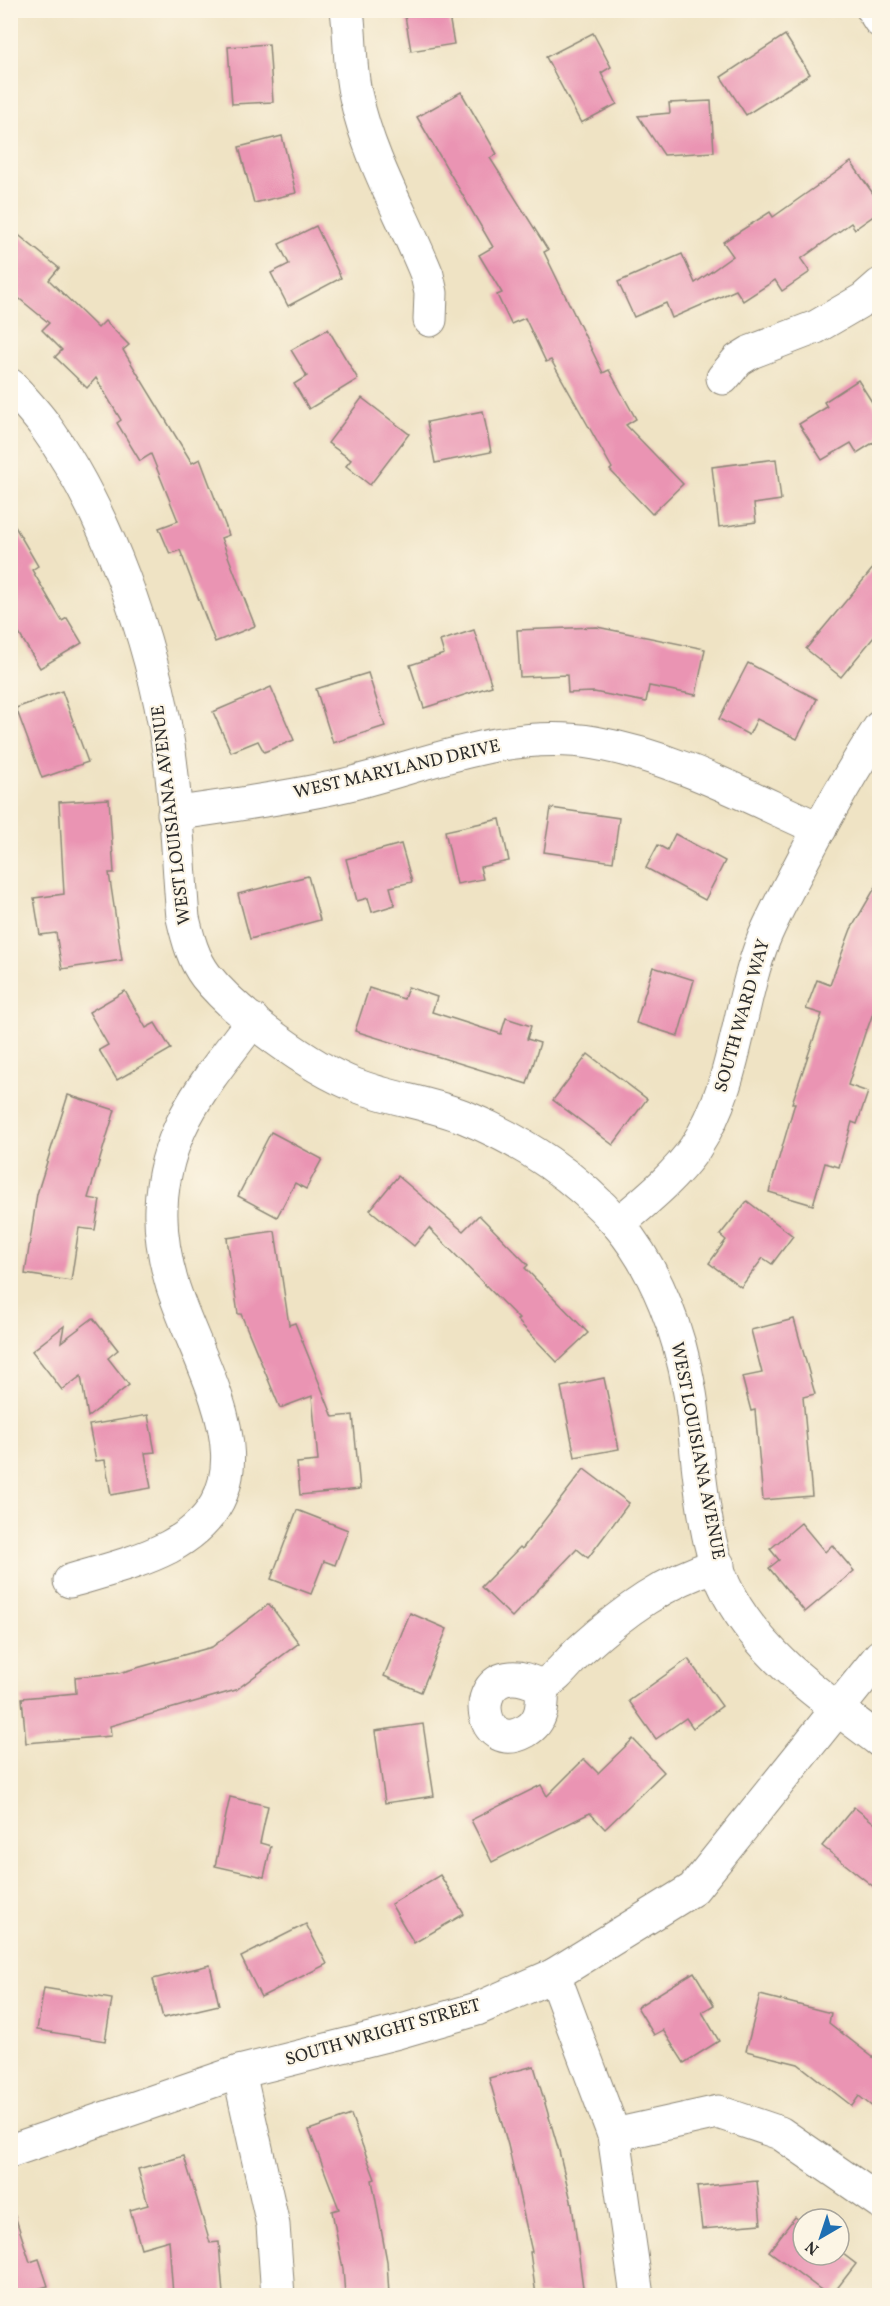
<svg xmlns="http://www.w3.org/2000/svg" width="890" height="2306" font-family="Vollkorn,serif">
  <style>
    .building { fill: #ea94b3 }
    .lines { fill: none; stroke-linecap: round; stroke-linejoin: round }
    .minor-casing { stroke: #8d8778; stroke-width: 35 }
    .minor { stroke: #fff; stroke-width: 33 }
    .labels { text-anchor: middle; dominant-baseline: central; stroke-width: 4.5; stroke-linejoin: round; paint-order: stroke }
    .street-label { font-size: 18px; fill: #2b2b2b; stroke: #fcf5e5 }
  </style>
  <rect width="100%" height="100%" fill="#fcf5e5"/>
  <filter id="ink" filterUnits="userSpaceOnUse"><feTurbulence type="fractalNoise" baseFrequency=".0167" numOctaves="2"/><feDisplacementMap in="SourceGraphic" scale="12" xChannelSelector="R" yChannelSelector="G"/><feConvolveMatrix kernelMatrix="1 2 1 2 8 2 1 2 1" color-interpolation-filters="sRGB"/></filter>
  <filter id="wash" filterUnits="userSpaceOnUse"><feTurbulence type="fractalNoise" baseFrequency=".008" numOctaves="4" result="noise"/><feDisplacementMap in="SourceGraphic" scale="24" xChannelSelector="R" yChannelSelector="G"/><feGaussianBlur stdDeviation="1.35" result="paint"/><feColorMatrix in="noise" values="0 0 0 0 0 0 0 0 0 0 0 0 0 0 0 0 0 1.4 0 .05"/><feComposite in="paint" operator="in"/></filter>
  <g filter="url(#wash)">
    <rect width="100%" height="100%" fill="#efe3c4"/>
    <g id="blocks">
      <g class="building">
        <polygon points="404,10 448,10 454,44 411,51"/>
        <polygon points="593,33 611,67 601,73 617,104 581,123 546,57"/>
        <polygon points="785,35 810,74 746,115 721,77"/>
        <polygon points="269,44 273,102 232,104 228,47"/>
        <polygon points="461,92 497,154 490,158 548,250 544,252 603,373 609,370 636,419 626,425 683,484 652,514 610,470 612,468 551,360 546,362 525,318 511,324 497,295 502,293 479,255 493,247 417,117"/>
        <polygon points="711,101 714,152 664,155 638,116 670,113 669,103"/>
        <polygon points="282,136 296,193 254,203 239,147"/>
        <polygon points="851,162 879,202 879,212 855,229 851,223 801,259 810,272 782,291 775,280 743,301 736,290 672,318 666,303 634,317 618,282 682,254 695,283 733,256 723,242 770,212 773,217"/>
        <polygon points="316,226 341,278 288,306 271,273 289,264 279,244"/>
        <polygon points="10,228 59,268 49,280 98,328 105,321 129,345 123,350 192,463 200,459 229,535 221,538 255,626 215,642 180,550 170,554 159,528 178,521 151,454 140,461 117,423 121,420 96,378 87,388 55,357 62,350 42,330 49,323 10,291"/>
        <polygon points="328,329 358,379 309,409 294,384 307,376 291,350"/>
        <polygon points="858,380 879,413 879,439 857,453 851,443 822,460 799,424 827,407 824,402"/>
        <polygon points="362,398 409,434 370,485 346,466 351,460 328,443"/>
        <polygon points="483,411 491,452 435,463 427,422"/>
        <polygon points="776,459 781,500 754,504 756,522 719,527 712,467"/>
        <polygon points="10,518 38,566 32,570 62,621 67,618 82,643 40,668 10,619"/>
        <polygon points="879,561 879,631 841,677 806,649"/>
        <polygon points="597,627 705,649 696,695 649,686 646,702 594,692 568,693 567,675 520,677 517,630"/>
        <polygon points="474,630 492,686 424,708 410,665 444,654 440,641"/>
        <polygon points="748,663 817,699 797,739 757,719 749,735 719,719"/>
        <polygon points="368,673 385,726 333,743 316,689"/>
        <polygon points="271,687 294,740 264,752 258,741 231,752 213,712"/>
        <polygon points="62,691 88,762 42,778 16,708"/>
        <polygon points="109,799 114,873 109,873 122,960 62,969 56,933 40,935 34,898 64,894 59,802"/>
        <polygon points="551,808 619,818 613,862 544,852"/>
        <polygon points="500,819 509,861 480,867 483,879 457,884 445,831"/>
        <polygon points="675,834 725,861 705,900 646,868 658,845 667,850"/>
        <polygon points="401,844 412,882 390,887 395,905 372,912 368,898 357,901 346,859"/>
        <polygon points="308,876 320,920 250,939 238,894"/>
        <polygon points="879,881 879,996 867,1030 866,1030 848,1085 868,1092 857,1124 852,1122 839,1167 825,1163 813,1205 769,1192 795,1103 792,1103 822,1014 806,1009 817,980 830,985 851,929"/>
        <polygon points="653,967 694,980 678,1036 636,1023"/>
        <polygon points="408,987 437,997 432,1012 501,1034 506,1018 531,1026 527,1039 540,1043 527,1084 355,1031 369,988 404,999"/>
        <polygon points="125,991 146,1028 155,1023 171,1049 117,1080 99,1050 108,1045 89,1012"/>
        <polygon points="588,1054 647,1099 613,1145 553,1100"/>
        <polygon points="68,1095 115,1110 88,1198 100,1200 95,1230 79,1228 71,1281 25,1274 37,1194"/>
        <polygon points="271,1132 322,1159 306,1189 295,1183 277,1217 238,1196"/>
        <polygon points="398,1176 463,1231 479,1215 528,1265 525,1268 588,1333 557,1362 517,1320 519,1319 429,1228 414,1246 370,1210"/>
        <polygon points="747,1201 793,1236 772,1264 763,1258 741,1287 709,1263 726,1240 720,1235"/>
        <polygon points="275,1231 289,1325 295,1323 333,1417 353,1415 360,1489 300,1495 297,1463 318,1461 312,1396 280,1408 241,1314 238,1314 227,1238"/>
        <polygon points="93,1318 118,1350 108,1358 129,1385 88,1417 81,1376 62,1390 32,1351 64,1326 61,1342"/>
        <polygon points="794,1319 815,1394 803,1397 812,1496 763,1500 755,1410 751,1411 742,1377 762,1373 751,1330"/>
        <polygon points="604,1378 619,1449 575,1457 561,1387"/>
        <polygon points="148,1415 155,1452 145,1453 151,1488 111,1495 105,1460 96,1461 89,1425"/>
        <polygon points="584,1469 629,1503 588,1558 577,1549 512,1617 481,1587 520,1547 522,1549"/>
        <polygon points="297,1510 348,1530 335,1565 324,1561 311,1594 271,1579"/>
        <polygon points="801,1523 825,1552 832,1545 854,1571 805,1612 769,1568 779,1560 770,1549"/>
        <polygon points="269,1604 299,1643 236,1690 110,1726 111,1736 26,1743 22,1698 76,1693 75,1677 119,1673 212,1647"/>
        <polygon points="410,1613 447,1629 421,1692 384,1676"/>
        <polygon points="688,1659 722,1706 693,1728 686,1718 656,1739 629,1701"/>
        <polygon points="423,1724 434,1796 385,1803 375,1731"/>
        <polygon points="633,1739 664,1772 605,1829 590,1813 492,1862 471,1820 541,1785 547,1796 584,1759 598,1773"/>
        <polygon points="230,1797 268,1806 260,1843 271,1846 264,1877 215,1866"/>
        <polygon points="854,1807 879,1827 879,1891 822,1846"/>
        <polygon points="440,1875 464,1914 414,1943 391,1904"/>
        <polygon points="306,1924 327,1964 261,1997 241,1957"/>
        <polygon points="210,1965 219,2005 163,2018 153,1979"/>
        <polygon points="694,1972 714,2005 702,2012 719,2041 684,2063 663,2030 654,2035 637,2007"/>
        <polygon points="44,1988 112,1999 105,2041 37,2030"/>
        <polygon points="760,1995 831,2013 829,2023 879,2062 879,2112 859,2096 852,2106 798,2064 746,2051"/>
        <polygon points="534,2066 559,2151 572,2205 584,2295 536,2295 530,2252 532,2252 508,2145 489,2078"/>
        <polygon points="351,2115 375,2179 372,2180 387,2261 389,2295 345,2295 343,2269 332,2211 339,2209 309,2130"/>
        <polygon points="184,2156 210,2243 219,2242 223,2295 173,2295 169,2240 141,2248 130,2210 148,2205 138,2169"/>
        <polygon points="757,2181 761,2224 702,2229 697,2187"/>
        <polygon points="10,2216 15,2216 30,2262 39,2259 48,2286 17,2295 10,2295"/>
        <polygon points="795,2217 803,2223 803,2255 839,2255 839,2251 856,2264 832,2295 828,2295 769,2251"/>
      </g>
    </g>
  </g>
  <g filter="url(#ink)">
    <use href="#blocks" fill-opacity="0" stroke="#8d8778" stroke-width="1.5"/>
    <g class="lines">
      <defs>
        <g id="minor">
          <path d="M347,10C351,39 349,69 356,97C370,161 403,215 427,275L431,293L430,320"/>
          <polyline points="873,10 880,21"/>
          <polyline points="723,378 738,360 751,352 816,327 864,299 880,285"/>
          <path d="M10,385C21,397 33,410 43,423C106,510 152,639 168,745C177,802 178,860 183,918C188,939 193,959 206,976C236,1014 311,1068 355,1085C391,1099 431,1103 467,1118C523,1141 578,1178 618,1224C657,1270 680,1334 690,1393C695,1422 696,1451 700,1480C705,1519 711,1562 730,1597C765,1660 824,1698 880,1741"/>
          <path d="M174,814C231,805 289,798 345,785C427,765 508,728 595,743C675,757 746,796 820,829"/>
          <path d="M618,1224C645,1201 674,1178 695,1148C737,1085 737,1006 764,938C776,910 791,883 805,856C828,812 853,769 880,727"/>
          <path d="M70,1581C103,1571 138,1563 169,1547C284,1485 199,1371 172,1284C165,1260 160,1234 161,1208C164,1128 208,1080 253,1020"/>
          <path d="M542,1686C543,1704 543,1721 526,1731C481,1756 469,1681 511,1678C522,1677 532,1682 542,1686C559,1677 569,1660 583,1648C624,1611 665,1581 718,1565"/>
          <polyline points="554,1975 614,2135 637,2296"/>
          <polyline points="239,2072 273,2225 278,2296"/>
          <polyline points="614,2135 718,2112 780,2133 880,2202"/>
          <polyline points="10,2151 239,2072 398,2032 477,2009 554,1975 693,1889 880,1656"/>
        </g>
      </defs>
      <use href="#minor" class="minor-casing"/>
      <use href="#minor" class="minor"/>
    </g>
  </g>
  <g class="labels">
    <g class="street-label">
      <text transform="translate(397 770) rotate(-13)">WEST MARYLAND DRIVE</text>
      <text transform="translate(172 815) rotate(-97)">WEST LOUISIANA AVENUE</text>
      <text transform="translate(743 1016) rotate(-74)">SOUTH WARD WAY</text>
      <text transform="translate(697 1451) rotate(79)">WEST LOUISIANA AVENUE</text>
      <text transform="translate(383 2033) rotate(-16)">SOUTH WRIGHT STREET</text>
    </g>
  </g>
  <rect width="890" height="2306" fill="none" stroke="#fcf5e5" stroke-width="36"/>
  <g transform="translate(821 2237) rotate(219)"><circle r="28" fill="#fcf5e5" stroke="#a8a49b" stroke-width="1.5"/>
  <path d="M0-4.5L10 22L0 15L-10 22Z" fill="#1f6fb2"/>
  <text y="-9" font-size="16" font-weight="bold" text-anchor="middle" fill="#2b2b2b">N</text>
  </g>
</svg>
